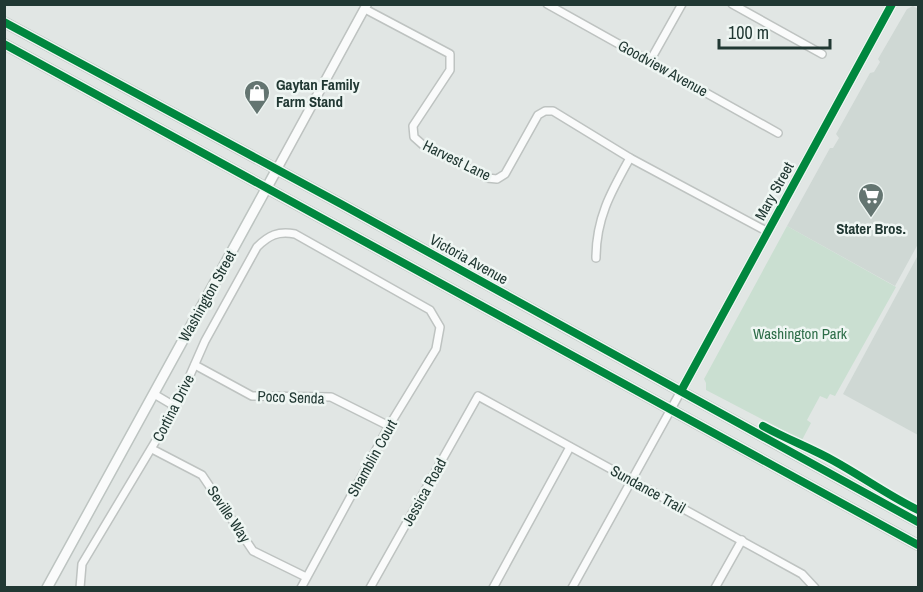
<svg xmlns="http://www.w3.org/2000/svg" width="923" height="592" font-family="'Archivo Narrow',sans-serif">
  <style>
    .built { fill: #cfd8d4 }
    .green { fill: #cadfd1 }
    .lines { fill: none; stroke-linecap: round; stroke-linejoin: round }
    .minor-casing { stroke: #bec3c1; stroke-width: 10 }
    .tertiary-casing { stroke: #bec3c1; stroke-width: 11 }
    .secondary-casing { stroke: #bdc4c1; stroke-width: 12 }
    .minor { stroke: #fafbfb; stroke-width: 7 }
    .tertiary { stroke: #fafbfb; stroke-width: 8 }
    .secondary { stroke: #fafbfb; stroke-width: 9 }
    .cycleway-casing { stroke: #eff6f3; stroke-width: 11 }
    .cycleway { stroke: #00873e; stroke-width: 8 }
    .labels { text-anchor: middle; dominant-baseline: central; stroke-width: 5; stroke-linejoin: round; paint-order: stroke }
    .street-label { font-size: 15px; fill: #213833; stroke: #eff6f3 }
    .poi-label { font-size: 15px; font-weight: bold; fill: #213833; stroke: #eff6f3; text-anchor: start }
    .park-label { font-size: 15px; fill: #2d6d48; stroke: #eff6f3 }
  </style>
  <rect width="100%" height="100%" fill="#e1e6e4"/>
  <g class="built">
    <polygon points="913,6 918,9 918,244 895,286 787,226 830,148 833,148 839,138 836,134 870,73 874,72 880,62 878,59 907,9"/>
    <polygon points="917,257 918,258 918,435 843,394"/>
  </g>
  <polygon class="green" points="787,226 896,287 835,396 830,394 827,399 820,396 807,420 811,423 802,440 706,390 706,383 704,379"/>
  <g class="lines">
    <defs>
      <g id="minor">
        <polyline points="547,4 778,133"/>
        <polyline points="732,4 822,54"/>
        <polyline points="365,9 450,54 450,70 413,126 414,137 423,145 487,178 497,179 505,174 538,115 545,111 553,111 630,158 768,232"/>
        <polyline points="650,61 682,4"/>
        <path d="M596,258C596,218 611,192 630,158"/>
        <polyline points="195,365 252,396 331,397 389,426"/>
        <polyline points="154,394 176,407"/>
        <polyline points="152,449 202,475 253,551 306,577"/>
        <path d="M80,588L82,564L176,407L205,341L257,247C269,235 278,231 295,234L430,310L440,327L436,349L389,426L301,588"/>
        <polyline points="370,588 478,396 802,574 815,588"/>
        <polyline points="493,588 570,447"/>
        <polyline points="572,588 681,391"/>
        <polyline points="715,588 742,540"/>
      </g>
      <g id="tertiary">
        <polyline points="277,169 367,4"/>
        <polyline points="681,391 892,4"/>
      </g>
      <g id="secondary">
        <polyline points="4,22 341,204 918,522"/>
        <polyline points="4,44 918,545"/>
        <polyline points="47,588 277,169"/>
      </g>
    </defs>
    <use href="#minor" class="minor-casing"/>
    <use href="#tertiary" class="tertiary-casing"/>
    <use href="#secondary" class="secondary-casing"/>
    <use href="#minor" class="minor"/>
    <use href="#tertiary" class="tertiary"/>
    <use href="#secondary" class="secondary"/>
    <defs>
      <g id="cycleway">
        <polyline points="4,22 341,204 918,522"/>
        <polyline points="4,44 918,545"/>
        <polyline points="681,391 892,4"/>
        <path d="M763,426C786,439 811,448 834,461C863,477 889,496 918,510"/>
      </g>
    </defs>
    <use href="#cycleway" class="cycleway-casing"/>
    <use href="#cycleway" class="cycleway"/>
  </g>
  <defs>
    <symbol id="shop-pin" viewBox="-11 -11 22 30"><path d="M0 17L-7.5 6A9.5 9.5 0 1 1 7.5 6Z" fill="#647571" stroke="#eff6f3"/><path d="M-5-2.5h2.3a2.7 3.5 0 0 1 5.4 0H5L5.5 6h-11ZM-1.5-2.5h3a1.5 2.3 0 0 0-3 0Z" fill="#fff"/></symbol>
    <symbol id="supermarket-pin" viewBox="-11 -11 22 30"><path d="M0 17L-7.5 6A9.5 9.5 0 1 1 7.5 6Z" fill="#647571" stroke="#eff6f3"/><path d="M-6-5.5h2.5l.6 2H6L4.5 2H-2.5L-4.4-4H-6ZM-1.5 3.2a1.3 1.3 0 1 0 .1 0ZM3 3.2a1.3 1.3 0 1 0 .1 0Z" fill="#fff"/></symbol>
  </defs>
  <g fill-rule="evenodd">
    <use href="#shop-pin" x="242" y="78" width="30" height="40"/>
    <use href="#supermarket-pin" x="856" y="181" width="30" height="40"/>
  </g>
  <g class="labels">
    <g class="street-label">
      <text transform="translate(663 68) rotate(29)">Goodview Avenue</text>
      <text transform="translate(457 160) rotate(26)">Harvest Lane</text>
      <text transform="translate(774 191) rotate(-61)">Mary Street</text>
      <text transform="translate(469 259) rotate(29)">Victoria Avenue</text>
      <text transform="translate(207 296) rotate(-61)">Washington Street</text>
      <text transform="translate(291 397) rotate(2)">Poco Senda</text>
      <text transform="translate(173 408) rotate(-63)">Cortina Drive</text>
      <text transform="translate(372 458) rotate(-61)">Shamblin Court</text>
      <text transform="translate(648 489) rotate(29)">Sundance Trail</text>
      <text transform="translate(424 492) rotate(-61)">Jessica Road</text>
      <text transform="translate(229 514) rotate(56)">Seville Way</text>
    </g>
    <g class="poi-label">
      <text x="276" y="84">Gaytan Family<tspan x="276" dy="17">Farm Stand</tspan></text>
      <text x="871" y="228" text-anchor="middle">Stater Bros.</text>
    </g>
    <g class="park-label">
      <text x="800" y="333">Washington Park</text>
    </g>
  </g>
  <rect width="923" height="592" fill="none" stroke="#213833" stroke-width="12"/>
  <path d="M719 39v9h111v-9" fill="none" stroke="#213833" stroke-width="3"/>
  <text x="728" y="39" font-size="18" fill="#213833" stroke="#eff6f3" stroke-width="4.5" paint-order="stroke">100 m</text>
</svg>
